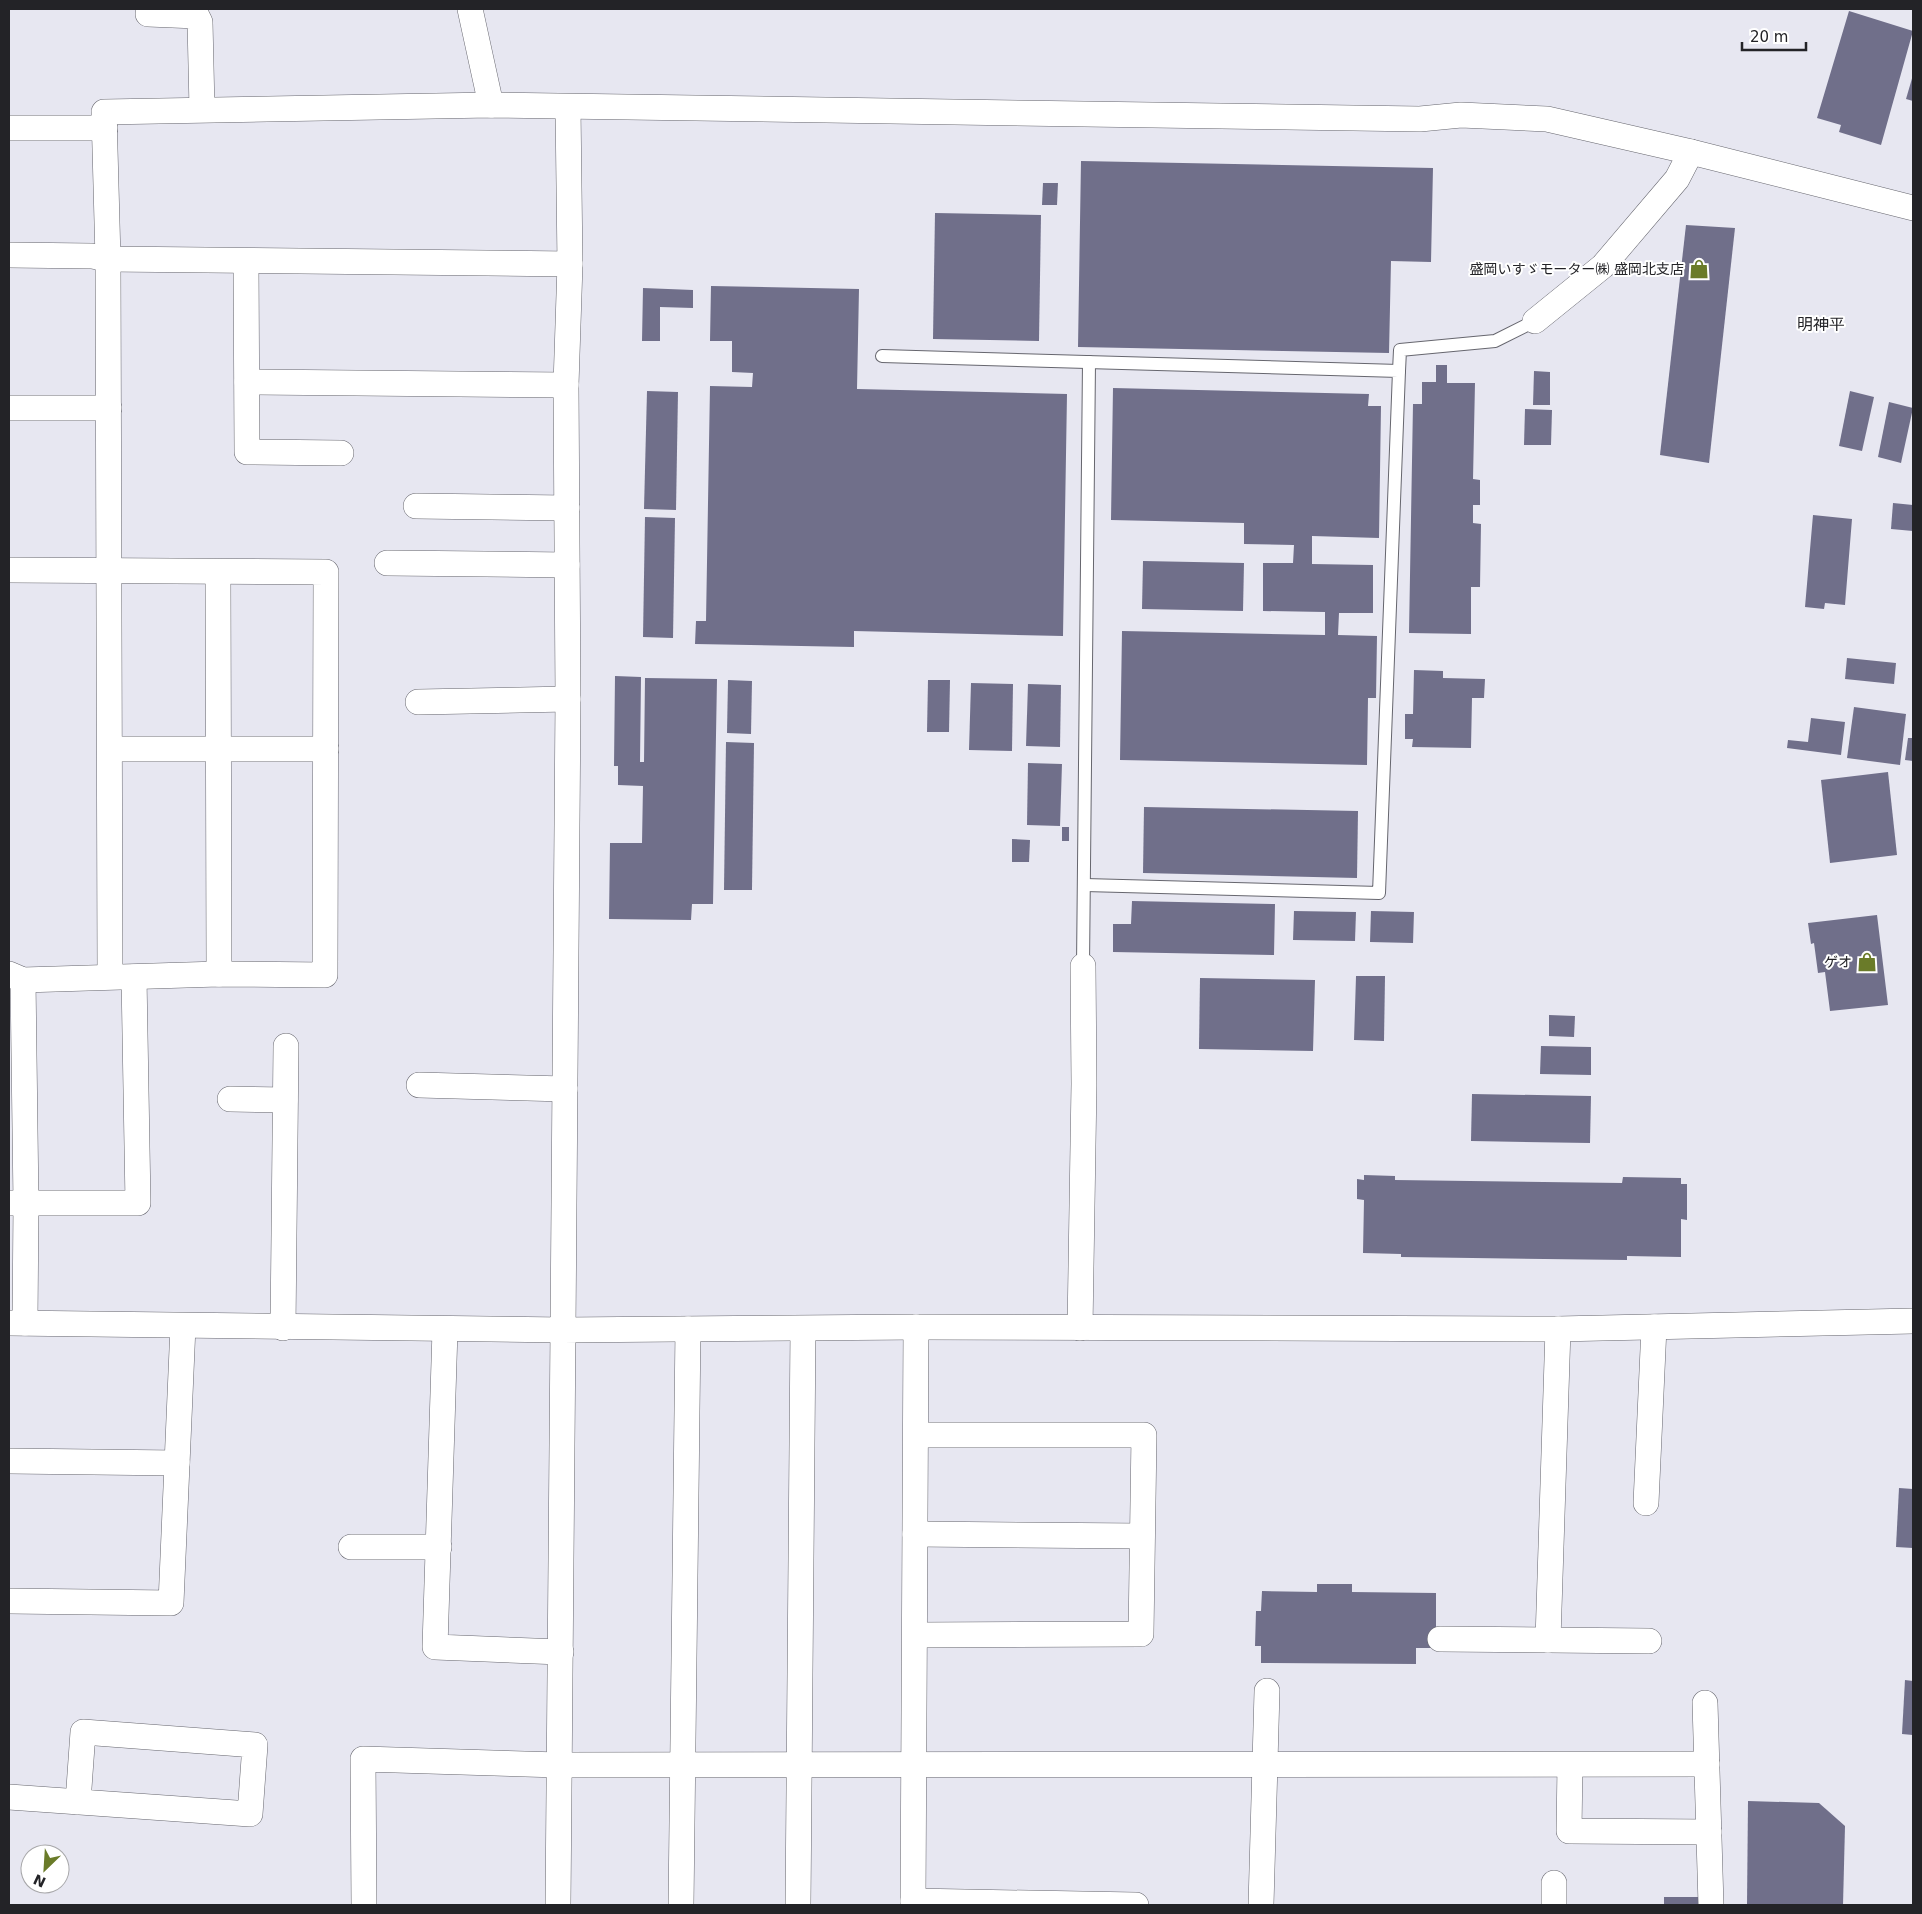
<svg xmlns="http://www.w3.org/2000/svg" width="1922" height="1914" font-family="'DejaVu Sans','Noto Sans JP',sans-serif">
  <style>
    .building { fill: #706f8a }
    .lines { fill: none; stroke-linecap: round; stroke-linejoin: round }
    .service-casing { stroke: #66666e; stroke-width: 14 }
    .minor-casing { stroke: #66666e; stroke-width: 26 }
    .service { stroke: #fff; stroke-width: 12 }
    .minor { stroke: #fff; stroke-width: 25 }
    .labels { text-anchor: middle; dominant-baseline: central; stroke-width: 4; stroke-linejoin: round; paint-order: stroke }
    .poi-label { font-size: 14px; fill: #232327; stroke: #fff; text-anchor: end }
    .quarter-label { font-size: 16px; fill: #232327; stroke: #fff }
  </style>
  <rect width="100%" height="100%" fill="#e7e7f1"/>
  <g class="building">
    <polygon points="1849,11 1913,31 1881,145 1839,132 1841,125 1817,118"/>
    <polygon points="1913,75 1913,101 1906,99"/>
    <polygon points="1081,161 1433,168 1431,262 1391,261 1389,353 1078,347"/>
    <polygon points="1043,183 1058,183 1057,205 1042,205"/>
    <polygon points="935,213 1041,215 1039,341 933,339"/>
    <polygon points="1686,225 1735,228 1709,463 1660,455"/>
    <polygon points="711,286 859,289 857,389 1067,394 1063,636 854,631 854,647 695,644 696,621 706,621 710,386 752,387 753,373 732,372 732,341 710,341"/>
    <polygon points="643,288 693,290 693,308 660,307 660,341 642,341"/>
    <polygon points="1436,365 1447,365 1447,383 1475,383 1473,479 1480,480 1480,505 1473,505 1473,523 1481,524 1480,587 1471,587 1471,634 1409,633 1413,404 1422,404 1422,382 1436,382"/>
    <polygon points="1534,371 1550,372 1550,405 1533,405"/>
    <polygon points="1113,388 1369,394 1368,406 1381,406 1379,538 1312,536 1312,564 1373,565 1373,613 1339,613 1338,635 1377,636 1376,698 1368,698 1367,765 1120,760 1122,631 1325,635 1325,612 1263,611 1263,563 1293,563 1294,545 1244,544 1244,523 1111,520"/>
    <polygon points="647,391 678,392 676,510 644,509"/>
    <polygon points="1850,391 1874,397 1862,451 1839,446"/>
    <polygon points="1889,402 1913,408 1901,463 1878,457"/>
    <polygon points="1525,409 1552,410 1551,445 1524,445"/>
    <polygon points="1893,503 1913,505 1913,531 1891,529"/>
    <polygon points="1813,515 1852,519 1845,605 1825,603 1824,609 1805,607"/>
    <polygon points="645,517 675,518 673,638 643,637"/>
    <polygon points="1143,561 1244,563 1243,611 1142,609"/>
    <polygon points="1847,658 1896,663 1894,684 1845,679"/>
    <polygon points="1414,670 1443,671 1443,678 1485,679 1484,698 1472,698 1471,748 1412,747 1413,739 1405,739 1405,714 1413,714"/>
    <polygon points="615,676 641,677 640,762 644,762 645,678 717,679 713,904 692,904 691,920 609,919 610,843 642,843 643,786 618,785 618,766 614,766"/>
    <polygon points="728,680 752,681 751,734 727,733"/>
    <polygon points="928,680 950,680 949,732 927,732"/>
    <polygon points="971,683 1013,684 1012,751 969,750"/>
    <polygon points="1028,684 1061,685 1060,747 1026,746"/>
    <polygon points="1854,707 1906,714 1900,765 1847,758"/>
    <polygon points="1811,718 1845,722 1841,755 1787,748 1788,740 1808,742"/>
    <polygon points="1908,738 1913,738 1913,761 1905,760"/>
    <polygon points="726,742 754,743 752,890 724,890"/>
    <polygon points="1028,763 1062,764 1060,826 1027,825"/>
    <polygon points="1888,772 1897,855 1830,863 1821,780"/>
    <polygon points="1144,807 1358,811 1357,878 1143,873"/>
    <rect x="1062" y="827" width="7" height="14"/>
    <polygon points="1012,839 1030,840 1029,862 1012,862"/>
    <polygon points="1132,901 1275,904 1274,955 1113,952 1113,924 1131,924"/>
    <polygon points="1294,911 1356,912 1355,941 1293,940"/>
    <polygon points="1371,911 1414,912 1413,943 1370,942"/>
    <polygon points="1877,915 1888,1005 1830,1011 1825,972 1818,973 1814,943 1811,944 1808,923"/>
    <polygon points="1356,976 1385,976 1384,1041 1354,1040"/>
    <polygon points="1200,978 1315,980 1313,1051 1199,1049"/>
    <polygon points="1549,1015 1575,1016 1574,1037 1549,1036"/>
    <polygon points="1541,1046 1591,1047 1591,1075 1540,1074"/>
    <polygon points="1472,1094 1591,1096 1590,1143 1471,1141"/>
    <polygon points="1364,1175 1395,1176 1395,1180 1622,1183 1623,1177 1681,1178 1681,1184 1687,1184 1687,1220 1681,1219 1681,1257 1627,1256 1627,1260 1401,1257 1401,1254 1363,1253 1364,1200 1357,1199 1357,1179 1364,1180"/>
    <polygon points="1899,1488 1913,1489 1913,1548 1896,1547"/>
    <polygon points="1317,1584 1352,1584 1352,1592 1436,1593 1436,1648 1416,1648 1416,1664 1261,1663 1261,1646 1255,1646 1256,1611 1261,1611 1262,1591 1317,1592"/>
    <polygon points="1905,1680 1913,1681 1913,1735 1902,1734"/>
    <polygon points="1748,1801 1819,1803 1845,1826 1843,1905 1747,1905"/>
    <rect x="1664" y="1897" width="35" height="8"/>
  </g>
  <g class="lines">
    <defs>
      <g id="service">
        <polyline points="882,356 1399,371 1379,893 1085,885"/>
        <polyline points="1399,371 1400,350 1495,341 1535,321"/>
        <polyline points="1083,966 1089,362"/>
      </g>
      <g id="minor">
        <polyline points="470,9 491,105"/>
        <polyline points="148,14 197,16 200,22 202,109"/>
        <polyline points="9,128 105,128"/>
        <polyline points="9,255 92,256 108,259 570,264"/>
        <polyline points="246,261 247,452 341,453"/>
        <polyline points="1535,321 1603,266 1677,179 1691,152"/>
        <polyline points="247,382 566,385"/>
        <polyline points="9,408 109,408"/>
        <polyline points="416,506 567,508"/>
        <polyline points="387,563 567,565"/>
        <polyline points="9,570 326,572 325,975 219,974 23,980 9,974"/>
        <polyline points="218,572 219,974"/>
        <polyline points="418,702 568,699"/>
        <polyline points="110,749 326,749"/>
        <polyline points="110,976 108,259 104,112 491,105 1420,119 1461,115 1547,119 1691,152 1913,208"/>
        <polyline points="23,980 26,1203 25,1323"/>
        <polyline points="419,1085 565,1089"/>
        <polyline points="230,1099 285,1100"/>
        <polyline points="9,1203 138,1203 134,977"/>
        <polyline points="9,1323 563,1330 568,699 566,385 570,264 568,108"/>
        <polyline points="283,1328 286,1046"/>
        <polyline points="1080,1328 1084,1084 1083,966"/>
        <polyline points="445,1330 435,1647 561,1652"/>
        <polyline points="9,1461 177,1463"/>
        <polyline points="1646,1503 1654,1327"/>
        <polyline points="915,1534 1142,1536"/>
        <polyline points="351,1547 439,1547"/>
        <polyline points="9,1601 171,1603 183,1326"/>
        <polyline points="915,1635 1141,1634 1144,1435 916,1435"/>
        <polyline points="1440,1639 1649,1641"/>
        <polyline points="1548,1640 1558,1329"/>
        <polyline points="1705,1703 1711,1905"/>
        <polyline points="1570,1765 1569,1831 1709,1832"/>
        <polyline points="9,1797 250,1814 255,1745 83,1732 78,1802"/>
        <polyline points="1554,1883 1554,1905"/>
        <polyline points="913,1901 1136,1905"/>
        <polyline points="364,1905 363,1759 559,1765 1707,1764"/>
        <polyline points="558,1905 563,1330 916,1327 1558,1329 1913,1321"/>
        <polyline points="681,1905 688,1329"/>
        <polyline points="798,1905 803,1329"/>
        <polyline points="913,1905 916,1327"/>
        <polyline points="1261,1905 1267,1691"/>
      </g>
    </defs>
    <use href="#service" class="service-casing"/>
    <use href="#minor" class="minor-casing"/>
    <use href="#service" class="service"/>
    <use href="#minor" class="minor"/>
  </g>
  <defs>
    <symbol id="shop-bare" viewBox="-9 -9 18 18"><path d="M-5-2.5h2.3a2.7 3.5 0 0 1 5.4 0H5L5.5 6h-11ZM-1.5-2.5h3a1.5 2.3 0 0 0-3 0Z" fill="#6a7b29" stroke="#fff" stroke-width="2.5" paint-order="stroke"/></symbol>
  </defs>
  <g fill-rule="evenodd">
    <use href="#shop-bare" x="1685" y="255" width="28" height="28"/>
    <use href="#shop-bare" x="1853" y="948" width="28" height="28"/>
  </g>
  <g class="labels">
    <g class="poi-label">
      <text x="1684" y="269">盛岡いすゞモーター㈱ 盛岡北支店</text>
      <text x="1852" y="962">ゲオ</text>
    </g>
    <g class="quarter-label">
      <text x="1821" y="324">明神平</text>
    </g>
  </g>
  <rect width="1922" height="1914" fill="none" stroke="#232327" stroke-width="20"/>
  <g transform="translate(45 1869) rotate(205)"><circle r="24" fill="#ffffff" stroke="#a7a7a9"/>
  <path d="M0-4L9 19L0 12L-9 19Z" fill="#6a7b29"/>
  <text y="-8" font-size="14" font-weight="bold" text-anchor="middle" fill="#232327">N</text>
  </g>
  <path d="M1742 42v8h64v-8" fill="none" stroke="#232327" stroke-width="2.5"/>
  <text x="1750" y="42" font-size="15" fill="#232327" stroke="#ffffff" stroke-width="4" paint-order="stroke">20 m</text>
</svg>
